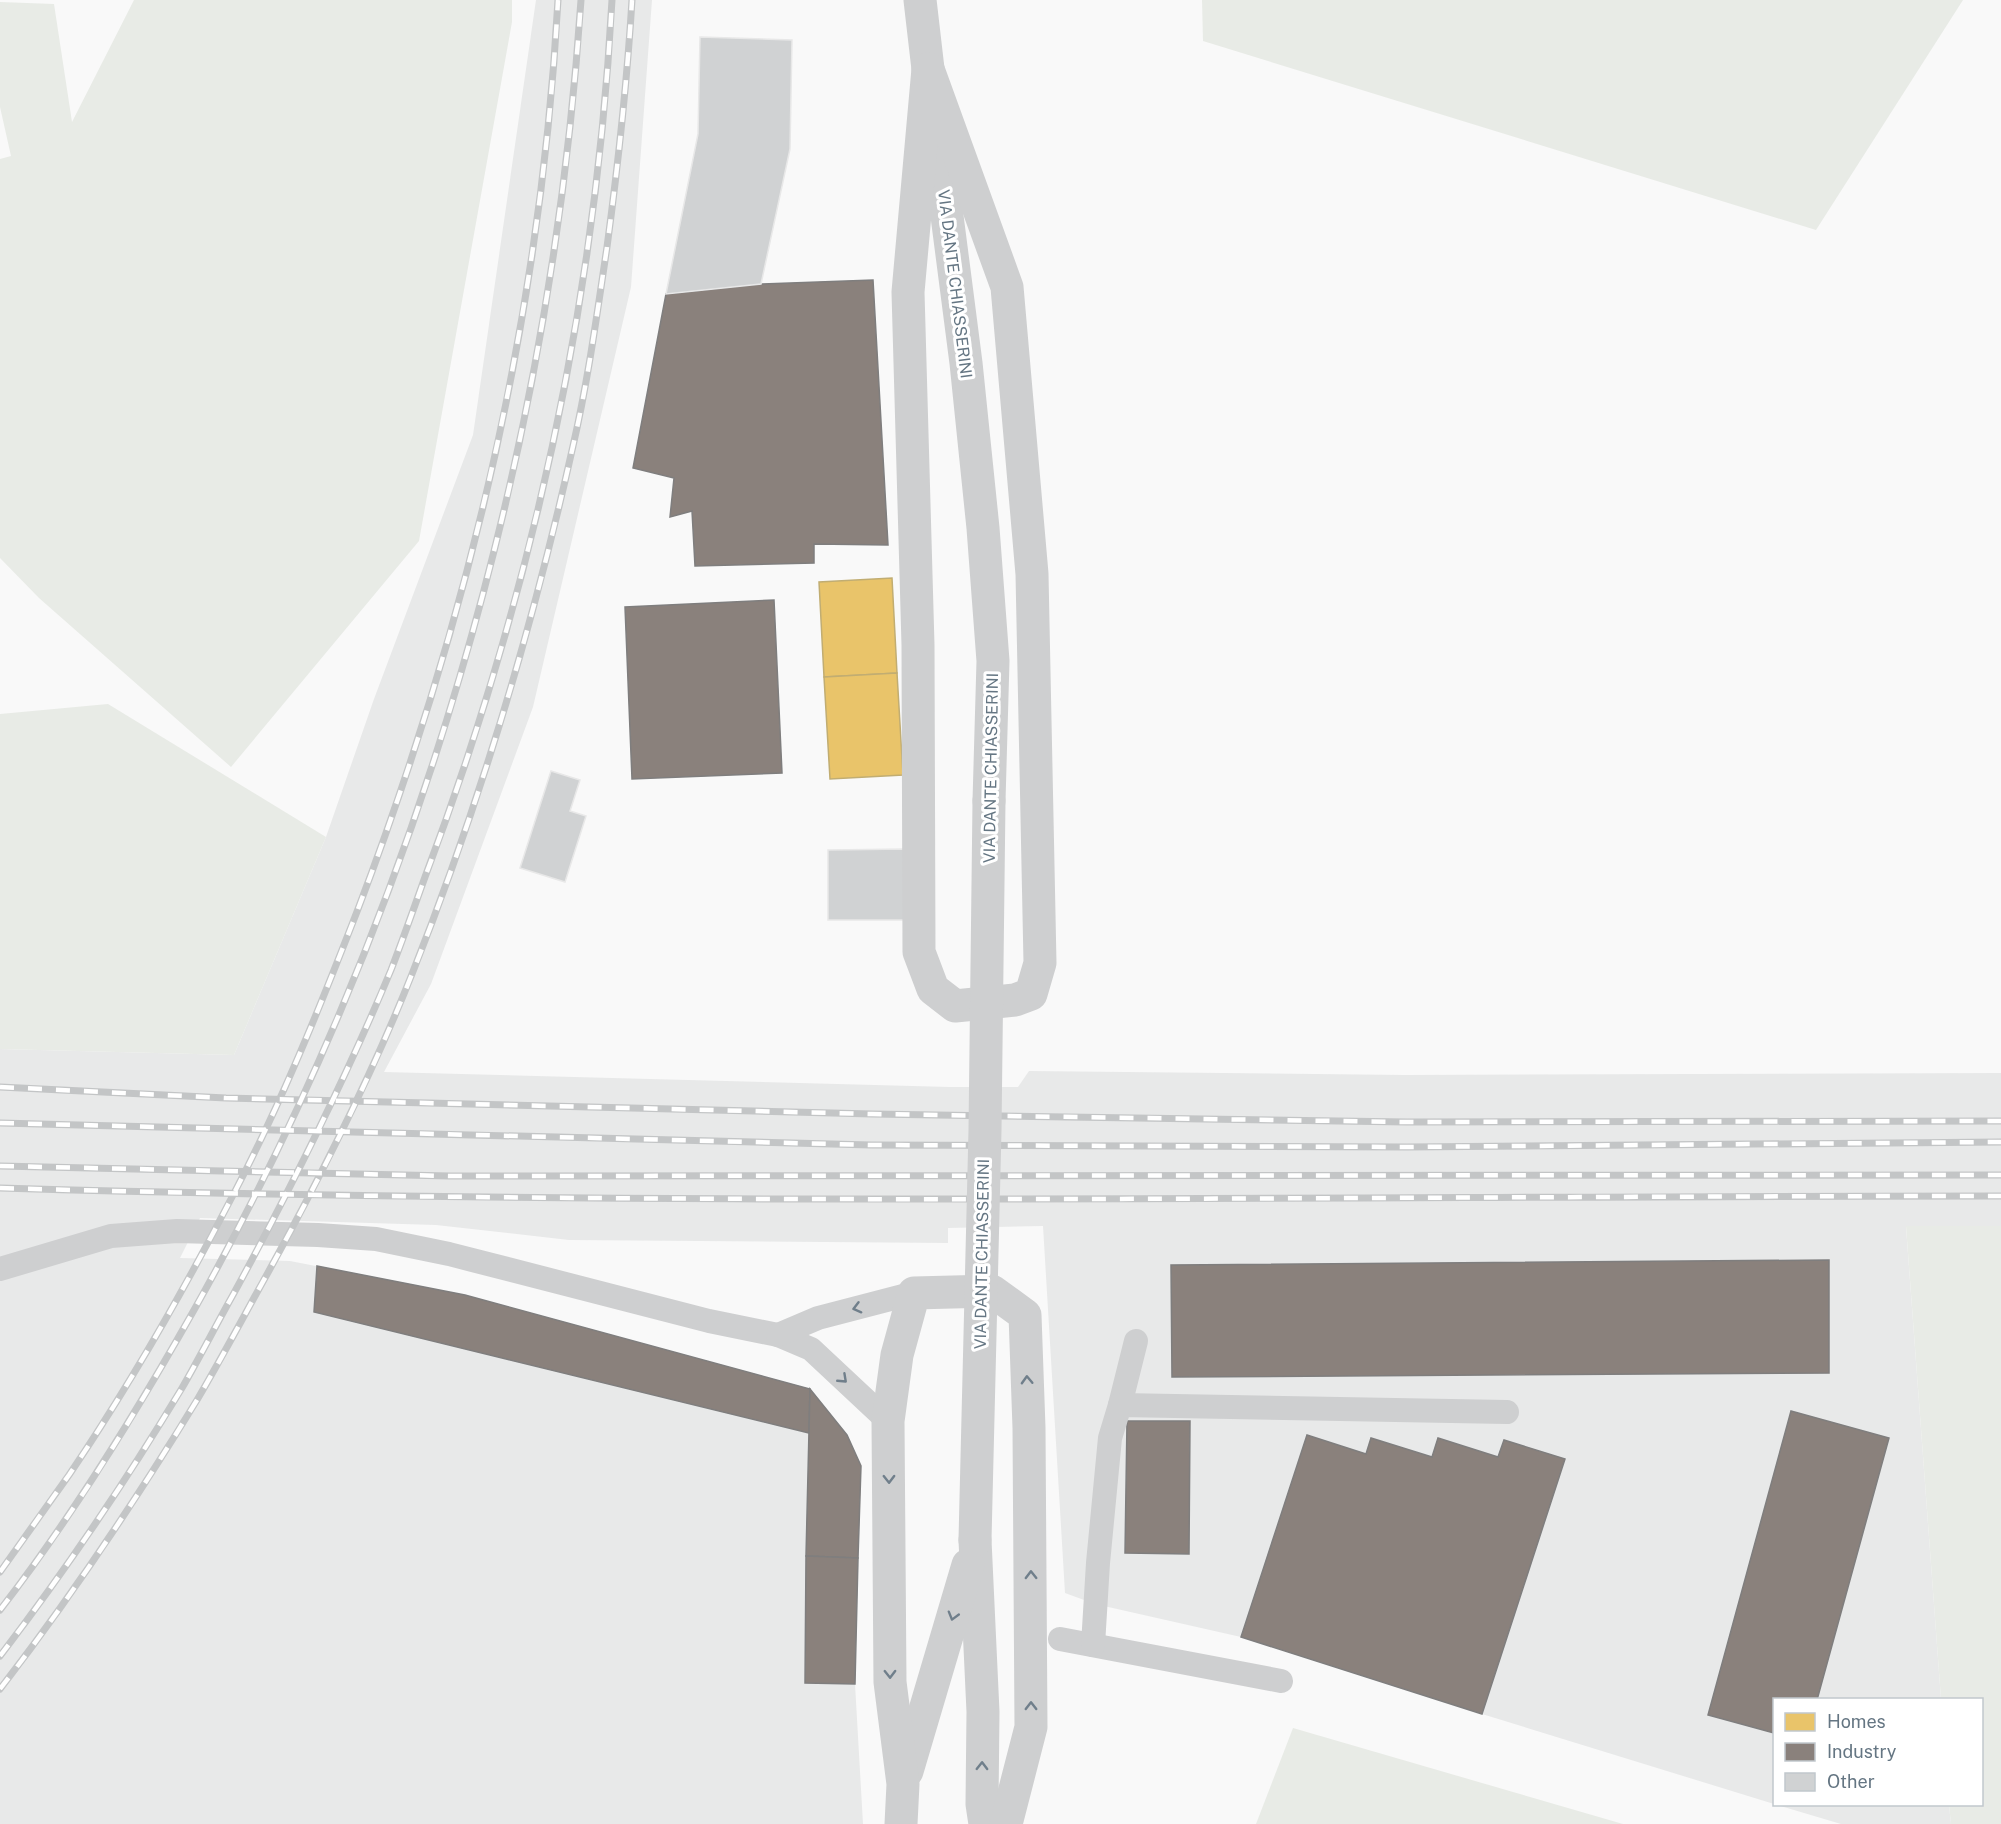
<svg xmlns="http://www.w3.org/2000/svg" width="2001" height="1824" font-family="'Public Sans',sans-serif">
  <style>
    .built { fill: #e8e9e9 }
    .green { fill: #e8ebe6 }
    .homes { fill: #e9c46a; stroke: #c1ad72; stroke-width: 1.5 }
    .industry { fill: #8a817c; stroke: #7f7e7e; stroke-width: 1.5 }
    .building { fill: #d0d2d3; stroke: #e8e8e8; stroke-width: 1.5 }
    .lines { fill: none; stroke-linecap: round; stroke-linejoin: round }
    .service { stroke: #cecfd0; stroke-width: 24 }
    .tertiary { stroke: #cecfd0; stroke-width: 33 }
    .rail-casing { stroke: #c3c5c6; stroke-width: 7 }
    .rail { stroke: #fff; stroke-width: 4.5; stroke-dasharray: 14; stroke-linecap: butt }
    .tertiary-bridge { stroke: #cecfd0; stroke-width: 33 }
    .oneway { stroke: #707f8b }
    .labels { text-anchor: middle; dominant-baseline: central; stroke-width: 6; stroke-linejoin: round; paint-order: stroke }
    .street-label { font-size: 16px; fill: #657683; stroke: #fff }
  </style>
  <rect width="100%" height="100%" fill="#f9f9f9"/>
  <g class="built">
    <polygon points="536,0 652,0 631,287 533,707 431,984 384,1072 950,1087 1018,1087 1029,1071 1405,1075 2001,1073 2001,1226 1906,1227 1941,1699 1774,1700 1774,1804 1482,1714 1241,1637 1095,1604 1065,1593 1043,1226 948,1228 948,1243 569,1240 436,1225 200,1218 180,1258 290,1261 465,1295 810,1389 861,1466 855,1684 863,1824 0,1824 0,1049 234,1055 326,837 374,699 473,435"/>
    <polygon points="1777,1805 1949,1805 1951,1824 1841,1824"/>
  </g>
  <g class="green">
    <polygon points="134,0 512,0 512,22 419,541 231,767 39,598 0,558 0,159 11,156 0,107 0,2 54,4 72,122"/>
    <polygon points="1202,0 1963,0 1816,230 1203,41"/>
    <polygon points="108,704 326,837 234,1055 0,1049 0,714"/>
    <polygon points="1906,1226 2001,1226 2001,1824 1951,1824 1949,1805 1982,1804 1982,1700 1941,1699"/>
    <polygon points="1293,1728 1623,1824 1256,1824"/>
  </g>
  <g class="homes">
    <polygon points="892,578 897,673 824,677 819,582"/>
    <polygon points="897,673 903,775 830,779 824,677"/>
  </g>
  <g class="industry">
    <polygon points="873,280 888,545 814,544 814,563 695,566 692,511 670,517 674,478 633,468 666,294 761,284"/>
    <polygon points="774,600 782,773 632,779 625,607"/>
    <polygon points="1829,1260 1829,1373 1172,1377 1171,1265"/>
    <polygon points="317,1266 465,1295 810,1389 809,1433 314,1312"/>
    <polygon points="810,1389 847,1435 861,1466 858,1558 806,1556"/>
    <polygon points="1791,1411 1889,1438 1817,1700 1774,1700 1774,1733 1708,1715"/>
    <polygon points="1127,1421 1190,1421 1189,1554 1125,1553"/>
    <polygon points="1307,1435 1366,1454 1371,1438 1432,1457 1438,1438 1498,1457 1504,1440 1565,1459 1482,1714 1241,1637"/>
    <polygon points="806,1556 858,1558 855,1684 805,1683"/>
  </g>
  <g class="building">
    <polygon points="700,37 792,40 790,149 761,284 666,294 698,134"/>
    <polygon points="551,771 580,780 570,811 586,816 565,882 520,868"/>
    <polygon points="905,849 906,920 828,920 828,850"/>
  </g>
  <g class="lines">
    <g class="service">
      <polyline points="0,1269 111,1236 177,1231 318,1235 376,1239 449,1254 709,1321 778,1335 811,1349 888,1421"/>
      <polyline points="778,1335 818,1318 914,1293"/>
      <polyline points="1120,1405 1136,1341"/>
      <polyline points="1060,1639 1281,1681"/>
      <polyline points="1093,1645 1098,1563 1110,1438 1120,1405 1507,1412"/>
    </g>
    <g class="tertiary">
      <polyline points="920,0 928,69 966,363 983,528 993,661 989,801"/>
      <polygon points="928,69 1007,287 1032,574 1040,963 1031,994 1015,1000 955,1006 933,989 919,952 918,645 908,292"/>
      <polyline points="975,1540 983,1712 982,1804 985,1824"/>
      <polyline points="907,1771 968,1565"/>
      <polyline points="901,1824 903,1784 890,1682 888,1421 897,1355 914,1293 992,1291 1025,1315 1029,1428 1031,1727 1006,1824"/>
    </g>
    <defs>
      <g id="rail">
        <polyline points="0,1087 226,1098 872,1114 1407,1122 2001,1121"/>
        <polyline points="0,1123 871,1145 1407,1147 2001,1142"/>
        <polyline points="0,1166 450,1176 2001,1175"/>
        <path d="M0,1188C667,1207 1334,1196 2001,1196"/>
        <path d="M0,1572C23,1540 46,1507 69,1475C129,1386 183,1292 232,1197C281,1104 320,1007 358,909C469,618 541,311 558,0"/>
        <path d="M0,1610C73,1516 136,1413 194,1310C417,913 551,454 581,0"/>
        <path d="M0,1656C65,1571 126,1481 182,1388C200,1357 216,1325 234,1293C291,1188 345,1080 391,970C403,939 414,908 425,877C531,596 596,300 612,0"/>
        <path d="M0,1689C71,1597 136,1500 197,1400C217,1366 236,1331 255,1296C313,1192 368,1085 412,974C480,803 533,626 573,446C588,381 597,314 607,247C618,165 627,83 632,0"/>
      </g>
    </defs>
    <use href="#rail" class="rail-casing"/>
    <use href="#rail" class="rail"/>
    <polyline class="tertiary-bridge" points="975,1540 985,1130 989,801"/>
  </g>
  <defs><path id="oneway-chevron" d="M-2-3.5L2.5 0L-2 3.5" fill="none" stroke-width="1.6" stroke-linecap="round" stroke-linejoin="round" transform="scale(1.5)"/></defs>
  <g class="oneway">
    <use href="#oneway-chevron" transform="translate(857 1308) rotate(165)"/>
    <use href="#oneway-chevron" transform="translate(843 1379) rotate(43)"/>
    <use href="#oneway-chevron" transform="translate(1027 1380) rotate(-92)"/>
    <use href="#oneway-chevron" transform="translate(889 1479) rotate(89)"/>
    <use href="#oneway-chevron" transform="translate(1031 1575) rotate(-91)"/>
    <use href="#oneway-chevron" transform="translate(953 1616) rotate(106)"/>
    <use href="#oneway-chevron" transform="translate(890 1674) rotate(89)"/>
    <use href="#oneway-chevron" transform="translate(1031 1706) rotate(-90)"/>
    <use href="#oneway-chevron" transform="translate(982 1766) rotate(-89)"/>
  </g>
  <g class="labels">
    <g class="street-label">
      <text transform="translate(955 284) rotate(83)">VIA DANTE CHIASSERINI</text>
      <text transform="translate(991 768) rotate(-89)">VIA DANTE CHIASSERINI</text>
      <text transform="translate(982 1254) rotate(-89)">VIA DANTE CHIASSERINI</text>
    </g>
  </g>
  <rect x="1773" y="1698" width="210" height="108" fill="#ffffff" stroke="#c1c8cd" stroke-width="1.5"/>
  <rect x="1785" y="1713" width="30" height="18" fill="#e9c46a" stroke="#c1c8cd" stroke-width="1.5"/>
  <text x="1827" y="1728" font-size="18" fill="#657683">Homes</text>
  <rect x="1785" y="1743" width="30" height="18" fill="#8a817c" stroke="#c1c8cd" stroke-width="1.5"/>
  <text x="1827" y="1758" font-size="18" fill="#657683">Industry</text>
  <rect x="1785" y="1773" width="30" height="18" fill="#d0d2d3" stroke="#c1c8cd" stroke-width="1.5"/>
  <text x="1827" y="1788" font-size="18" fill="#657683">Other</text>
</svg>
